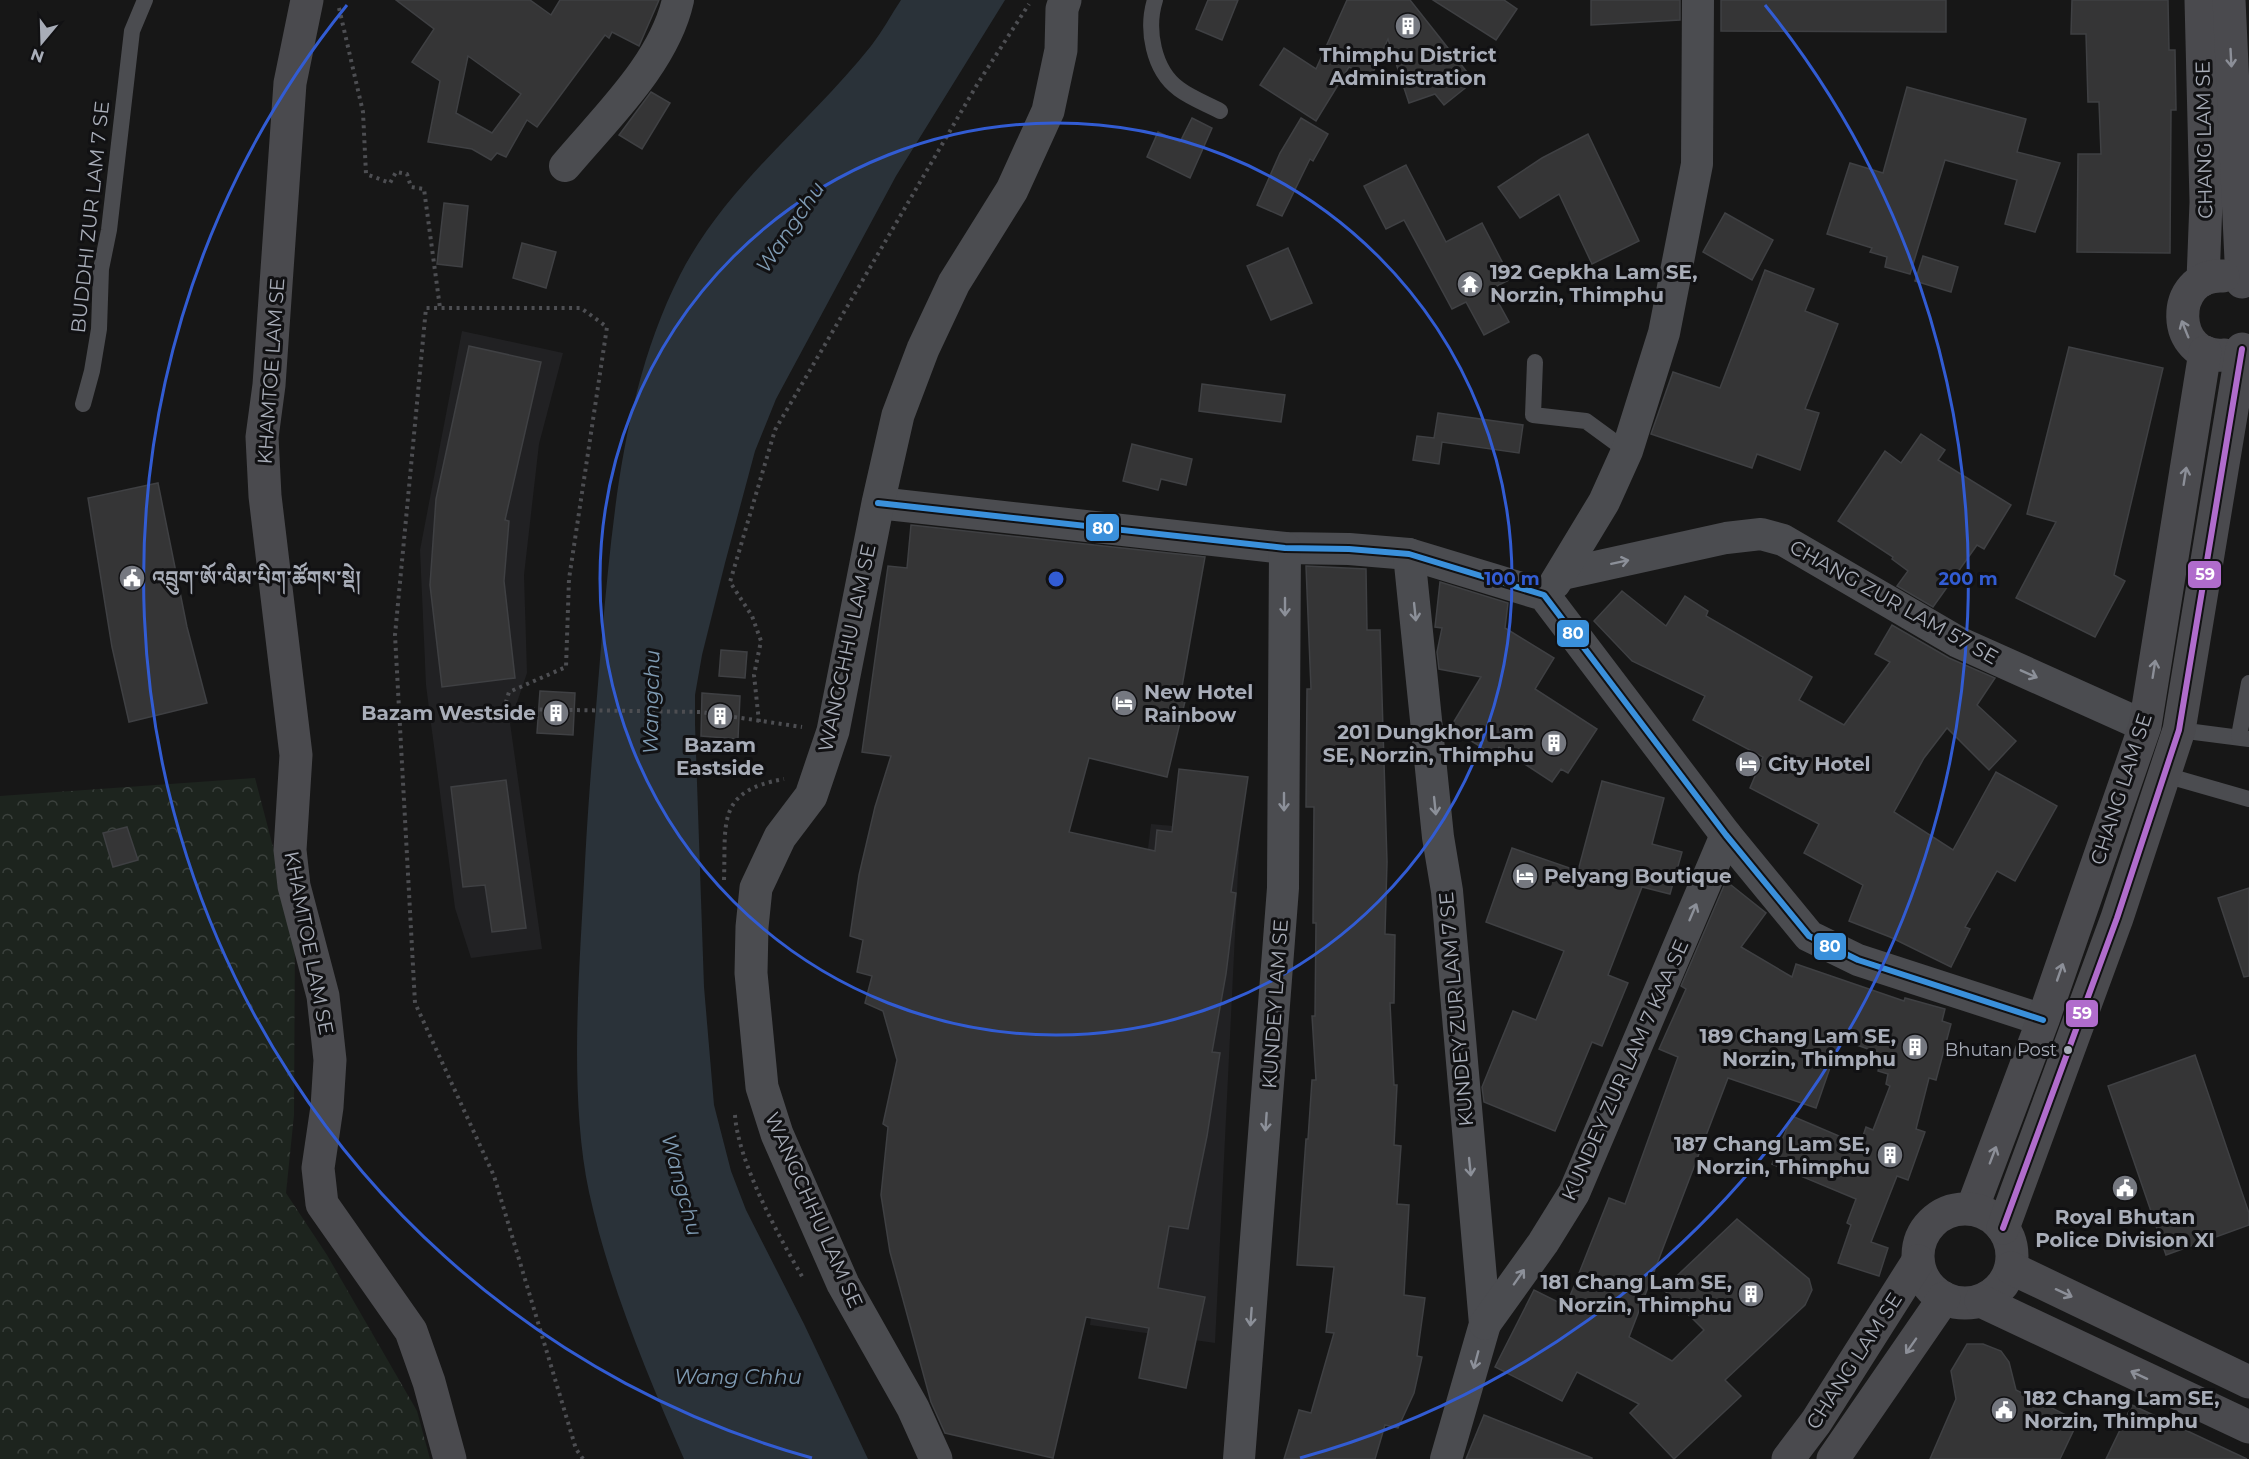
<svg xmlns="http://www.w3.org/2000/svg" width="2249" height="1459" font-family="Montserrat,'Noto Serif Tibetan',sans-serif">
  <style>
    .built { fill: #212123 }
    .forest { fill: url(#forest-crowns) }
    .water { fill: #2a3239 }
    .building { fill: #353536; stroke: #3f4043; stroke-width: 1.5; fill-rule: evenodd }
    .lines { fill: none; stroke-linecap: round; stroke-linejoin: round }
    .path { stroke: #4d4e52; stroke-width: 4; stroke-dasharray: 3 4.5; stroke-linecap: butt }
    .service { stroke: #4b4c50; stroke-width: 16 }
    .minor { stroke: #4b4c50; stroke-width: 32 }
    .tertiary { stroke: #4b4c50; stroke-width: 33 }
    .secondary { stroke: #4a4a4e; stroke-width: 33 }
    .bus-1-casing { stroke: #111113; stroke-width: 10 }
    .bus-2-casing { stroke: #111113; stroke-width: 10 }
    .bus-1 { stroke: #3a90db; stroke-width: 6 }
    .bus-2 { stroke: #b06ccc; stroke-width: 6 }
    .oneway { stroke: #8c8f98 }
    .oneway2 { stroke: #8c9099 }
    .ring { fill: none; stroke: #325cd3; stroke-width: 3 }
    .bus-dot { fill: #a8adb8; stroke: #111113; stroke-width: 2 }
    .labels { text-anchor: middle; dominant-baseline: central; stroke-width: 6; stroke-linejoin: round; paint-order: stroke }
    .bus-label { font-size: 18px; fill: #a8adb8; stroke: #111113; text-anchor: end }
    .poi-label { font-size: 20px; font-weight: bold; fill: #a8adb8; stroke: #111113; text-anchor: start }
    .street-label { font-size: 20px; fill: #a8adb8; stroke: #111113 }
    .water-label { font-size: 21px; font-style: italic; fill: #7f9bb3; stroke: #111113 }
    .centre { fill: #325cd3; stroke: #111113; stroke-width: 3 }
    .ring-label { font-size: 18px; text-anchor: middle; font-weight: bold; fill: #325cd3; stroke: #111113; stroke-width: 6; stroke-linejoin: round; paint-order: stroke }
    .line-badge { stroke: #111113; stroke-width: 2 }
    .badge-label { font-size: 16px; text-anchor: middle; font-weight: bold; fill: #fff }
  </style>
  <defs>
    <pattern id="forest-crowns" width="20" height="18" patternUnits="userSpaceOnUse" patternTransform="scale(1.5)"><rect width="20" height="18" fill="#1d241e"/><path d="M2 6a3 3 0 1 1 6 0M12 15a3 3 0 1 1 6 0" fill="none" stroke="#3b413d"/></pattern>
  </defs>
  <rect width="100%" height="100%" fill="#171717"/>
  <g class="built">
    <polygon points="462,331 563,353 539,444 524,575 527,673 510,723 542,949 471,958 455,908 426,685 420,550"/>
    <polygon points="1151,824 1240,832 1215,1343 1090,1325"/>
  </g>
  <polygon class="forest" points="255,778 295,931 294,1115 286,1193 327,1255 417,1411 430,1459 0,1459 0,796"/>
  <path class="water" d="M901,0H1005L896,176L776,399L755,451L725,563L702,655L695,695V724L704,987L714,1105L731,1171L746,1210L804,1324L868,1459H684C647,1374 609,1284 589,1192C568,1092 580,965 585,862C589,786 596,711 602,635C613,514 624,385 680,275C726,185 809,124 871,46C882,32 891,15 901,0Z"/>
  <g class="building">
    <path d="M396,0H530L551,15L560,0H659L639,46L612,32L609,38L605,35L537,127L527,120L506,157L497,153L491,160L472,149L428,142L440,81L412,62L434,29ZM468,56L521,94L492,133L456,113Z"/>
    <polygon points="1208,0 1238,0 1222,40 1196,29"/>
    <polygon points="1347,0 1410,0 1474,81 1444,105 1435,94 1409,103 1388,39 1371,77 1349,67 1316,121 1260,85 1284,48 1316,69"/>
    <polygon points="1433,0 1504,0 1517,9 1496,40"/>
    <polygon points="1591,0 1680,0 1680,20 1591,25"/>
    <polygon points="1721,0 1946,0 1946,32 1721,31"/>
    <polygon points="2072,0 2168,0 2169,50 2175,50 2176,110 2171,110 2170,253 2077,252 2078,154 2101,154 2099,102 2088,102 2086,34 2071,34"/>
    <polygon points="1907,87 2026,119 2017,152 2060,163 2035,232 2005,224 2017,180 1945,160 1910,274 1885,267 1887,257 1870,252 1872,248 1827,234 1850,163 1883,173"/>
    <polygon points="651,92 670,103 642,149 619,135"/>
    <polygon points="1192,118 1212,128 1190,178 1147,157 1158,132 1180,142"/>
    <polygon points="1301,118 1328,134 1313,161 1310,159 1282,216 1257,205 1280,153"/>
    <polygon points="1588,134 1639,241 1592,264 1559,194 1520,218 1498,187 1542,158"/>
    <polygon points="1406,165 1446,242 1482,223 1511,279 1491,289 1509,322 1484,335 1466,302 1452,309 1404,220 1386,229 1364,186"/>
    <polygon points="444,203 468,206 462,267 437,264"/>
    <polygon points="1725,213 1773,240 1752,280 1703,252"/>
    <polygon points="522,243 556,252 546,288 513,278"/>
    <polygon points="1288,248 1312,303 1271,320 1247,266"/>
    <polygon points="1923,256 1958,267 1951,292 1915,281"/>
    <polygon points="1765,270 1814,289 1805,311 1838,324 1805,409 1819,413 1800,470 1757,454 1752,468 1651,434 1673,372 1720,388"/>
    <polygon points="469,346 541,362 505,520 509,521 504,581 515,678 442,687 430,585 436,499"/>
    <polygon points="2069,347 2163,368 2114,575 2125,581 2095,637 2016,598 2056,522 2027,514"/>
    <polygon points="1202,384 1285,395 1281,422 1199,411"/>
    <polygon points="1438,413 1523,425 1519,453 1442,442 1439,464 1413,460 1417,436 1434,438"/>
    <polygon points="1921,434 1945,450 1938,460 2011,505 1984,549 1977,545 1933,607 1897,586 1908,571 1892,559 1893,557 1838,521 1885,451 1901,463"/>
    <polygon points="1132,444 1192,459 1186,485 1161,479 1158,490 1123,481"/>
    <polygon points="158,483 187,627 207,703 129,722 112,647 88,498"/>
    <polygon points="911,525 1205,557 1181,692 1187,693 1167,777 1089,758 1069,832 1155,851 1157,830 1172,832 1179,769 1248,777 1231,892 1236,893 1226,974 1212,1052 1220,1053 1207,1136 1188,1229 1169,1226 1158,1288 1205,1297 1186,1388 1139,1378 1149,1328 1086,1317 1053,1458 945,1433 931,1402 890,1252 881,1195 888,1127 883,1124 897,1060 883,1011 865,1003 872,976 857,972 863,940 850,936 859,875 875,807 891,756 862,752 888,566 907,568"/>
    <polygon points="1306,566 1366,569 1367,630 1380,630 1387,862 1385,934 1395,935 1394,1003 1390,1003 1394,1085 1397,1085 1394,1145 1401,1146 1397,1204 1409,1205 1404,1295 1425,1298 1417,1356 1422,1357 1414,1393 1398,1428 1385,1425 1375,1459 1284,1459 1299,1410 1311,1413 1334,1333 1326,1332 1334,1267 1297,1265 1306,1139 1308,1139 1312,1080 1316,1080 1312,1016 1315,1016 1316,923 1313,923 1314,807 1306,807 1307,689 1311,689"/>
    <polygon points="1440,582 1508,603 1505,628 1554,658 1535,689 1597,729 1568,773 1561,769 1552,782 1499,747 1494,755 1450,728 1481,677 1439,669 1437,652 1442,628 1435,627"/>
    <polygon points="1622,591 1666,626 1685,596 1708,611 1706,616 1812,677 1799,700 1844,725 1890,662 1875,654 1892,625 1949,658 1995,678 1977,705 2016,741 1989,770 1947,728 1924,758 1894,812 1953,850 1996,772 2057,806 2015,881 1997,871 1965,927 1970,929 1951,967 1890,937 1849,921 1863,885 1804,853 1819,824 1750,788 1763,757 1693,720 1705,696 1632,661 1594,621"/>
    <polygon points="721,650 747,652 745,678 719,676"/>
    <polygon points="540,691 575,693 573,735 537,733"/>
    <polygon points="702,693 740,696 738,739 701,736"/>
    <polygon points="506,780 526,928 492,932 485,885 463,887 451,787"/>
    <polygon points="1602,781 1664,798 1652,844 1682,852 1670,894 1642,887 1608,975 1628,983 1602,1046 1592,1042 1555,1131 1484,1102 1482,1087 1513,1011 1536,1020 1564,951 1486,922 1512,848 1578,871"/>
    <polygon points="127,827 138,860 113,867 103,833"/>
    <polygon points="1726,881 1766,913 1741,947 1792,977 1796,964 1904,1001 1905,998 1945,1009 1942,1021 1951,1024 1936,1080 1929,1078 1916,1129 1925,1132 1908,1180 1897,1176 1871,1242 1888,1248 1879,1276 1838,1263 1851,1225 1847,1223 1856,1199 1772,1164 1792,1116 1860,1145 1866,1127 1873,1130 1890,1086 1886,1084 1888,1074 1878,1071 1882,1054 1840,1039 1816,1108 1728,1078 1629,1337 1672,1361 1704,1330 1663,1289 1737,1219 1809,1279 1812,1290 1805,1305 1725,1380 1741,1396 1674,1459 1630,1413 1639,1404 1577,1372 1562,1401 1495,1367 1534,1290 1566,1306 1609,1198 1625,1204 1678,1057 1659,1049 1686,989 1681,986"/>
    <polygon points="2249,888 2249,976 2244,977 2218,898"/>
    <polygon points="2195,1055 2249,1213 2249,1225 2166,1255 2108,1086"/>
    <polygon points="1967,1344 1983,1344 2001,1351 2009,1362 2016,1390 2078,1421 2060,1459 1930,1459 1956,1399 1951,1371"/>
    <polygon points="2132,1405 2247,1459 2106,1459"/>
    <polygon points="1484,1415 1592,1458 1592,1459 1466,1459"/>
  </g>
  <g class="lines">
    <g class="path">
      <polyline points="339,8 363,112 366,174 390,183 396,172 407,174 411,187 424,189 440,308"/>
      <polyline points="759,722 754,675 761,641 752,616 730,582 775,430 978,83 1029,4"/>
      <path d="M724,880C726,822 716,791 784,779"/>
      <path d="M735,1115C738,1162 779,1237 803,1278"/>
      <polyline points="583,1459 576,1449 494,1176 415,1003 395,635 426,308 581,308 607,327 569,579 566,667 509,692 504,709 701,712 802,727"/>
    </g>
    <g class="service">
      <path d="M1155,0C1146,29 1153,70 1179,89C1191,98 1207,104 1220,111"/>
      <polyline points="1535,362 1533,415 1586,421 1627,451"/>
      <polyline points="83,404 92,371 99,329 101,269 109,230 132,31 145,0"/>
      <polyline points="2179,730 2249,739"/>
      <polyline points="2239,736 2249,683"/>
      <polyline points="2165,775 2249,799"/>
    </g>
    <g class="minor">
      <path d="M565,166C606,117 664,63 678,0"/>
      <polyline points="878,503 1285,548 1349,549 1409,554 1544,595 1726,835 1809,936 1858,960 2043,1020"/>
      <polyline points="1409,554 1438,837 1447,891 1485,1324 1446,1459"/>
      <polyline points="1563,574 1726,538 1761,534 1783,540 1958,642 2145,726"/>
      <polyline points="1555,583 1604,502 1627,451 1664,333 1697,164 1698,0"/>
      <polyline points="1485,1324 1543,1243 1574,1193 1726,835"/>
      <polyline points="1239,1459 1283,888 1285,548"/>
    </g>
    <polyline class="tertiary" points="936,1459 913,1408 843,1284 777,1134 762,1087 751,973 752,927 756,888 780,837 811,796 833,731 878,503 898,415 923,349 954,283 1012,190 1048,111 1061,50 1062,9 1065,0"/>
    <g class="secondary">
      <polyline points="307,0 290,83 269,385 262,437 265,496 296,755 290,850 294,886 323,996 330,1060 327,1107 318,1168 322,1204 411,1331 429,1382 450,1459"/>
      <polyline points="2201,0 2206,202 2203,280"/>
      <polyline points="2229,0 2242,282"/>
      <path d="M2223,276C2168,273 2170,361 2225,355"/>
      <polyline points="1972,1209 2043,1020 2145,726 2205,352"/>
      <circle cx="1965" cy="1256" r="47"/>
      <polyline points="2003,1228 2117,918 2179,730 2242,349"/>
      <polyline points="2011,1268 2249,1382"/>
      <polyline points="1981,1301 2249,1427"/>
      <polyline points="1788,1459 1816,1422 1918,1261"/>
      <polyline points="1833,1459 1944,1298"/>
    </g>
    <defs>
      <polyline id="bus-1" points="878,503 1285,548 1349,549 1409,554 1544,595 1726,835 1809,936 1858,960 2043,1020"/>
      <polyline id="bus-2" points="2003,1228 2117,918 2179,730 2242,349"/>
    </defs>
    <use href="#bus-1" class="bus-1-casing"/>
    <use href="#bus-2" class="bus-2-casing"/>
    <use href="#bus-1" class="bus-1"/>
    <use href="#bus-2" class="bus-2"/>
  </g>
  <defs><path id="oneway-shaft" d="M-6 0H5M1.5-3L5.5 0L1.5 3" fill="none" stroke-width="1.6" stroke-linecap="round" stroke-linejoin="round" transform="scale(1.5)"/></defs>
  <g class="oneway">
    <use href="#oneway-shaft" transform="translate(2231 58) rotate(87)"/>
    <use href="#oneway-shaft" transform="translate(2185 329) rotate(-112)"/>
    <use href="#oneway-shaft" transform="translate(2185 476) rotate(-81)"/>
    <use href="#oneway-shaft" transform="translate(2154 669) rotate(-81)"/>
    <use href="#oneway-shaft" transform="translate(2060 972) rotate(-71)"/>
    <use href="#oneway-shaft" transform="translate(1993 1155) rotate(-69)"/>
    <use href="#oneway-shaft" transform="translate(2064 1293) rotate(25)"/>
    <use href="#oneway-shaft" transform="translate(1911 1346) rotate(125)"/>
    <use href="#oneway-shaft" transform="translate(2139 1375) rotate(-155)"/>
  </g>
  <g class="oneway2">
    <use href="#oneway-shaft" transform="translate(1620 562) rotate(-12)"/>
    <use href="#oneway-shaft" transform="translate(1285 607) rotate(90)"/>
    <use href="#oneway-shaft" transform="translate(1415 612) rotate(84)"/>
    <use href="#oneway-shaft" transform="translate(2029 674) rotate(24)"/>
    <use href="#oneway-shaft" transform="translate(1284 802) rotate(90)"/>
    <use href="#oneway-shaft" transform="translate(1435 806) rotate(84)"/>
    <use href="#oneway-shaft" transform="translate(1693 912) rotate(-67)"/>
    <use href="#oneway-shaft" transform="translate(1266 1122) rotate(94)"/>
    <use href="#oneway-shaft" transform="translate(1470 1167) rotate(84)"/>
    <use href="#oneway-shaft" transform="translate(1519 1277) rotate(-55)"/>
    <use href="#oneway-shaft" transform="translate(1251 1317) rotate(94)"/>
    <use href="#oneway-shaft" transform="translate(1476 1360) rotate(105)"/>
  </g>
  <g class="ring">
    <circle cx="1056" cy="579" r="456"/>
    <path d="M812 1458A912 912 0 0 1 347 5M1765 5A912 912 0 0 1 1300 1458"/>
  </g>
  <defs>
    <symbol id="building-disc" viewBox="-11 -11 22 22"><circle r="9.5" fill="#757880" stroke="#111113"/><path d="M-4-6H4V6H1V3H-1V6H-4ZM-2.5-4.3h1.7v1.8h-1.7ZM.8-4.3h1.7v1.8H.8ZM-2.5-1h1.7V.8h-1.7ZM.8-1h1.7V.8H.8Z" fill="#fff"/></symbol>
    <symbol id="temple-disc" viewBox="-11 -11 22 22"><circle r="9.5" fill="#757880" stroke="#111113"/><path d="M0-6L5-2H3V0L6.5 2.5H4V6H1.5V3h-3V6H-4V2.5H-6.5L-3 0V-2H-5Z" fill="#fff"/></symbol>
    <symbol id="civic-disc" viewBox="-11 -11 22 22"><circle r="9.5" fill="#757880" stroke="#111113"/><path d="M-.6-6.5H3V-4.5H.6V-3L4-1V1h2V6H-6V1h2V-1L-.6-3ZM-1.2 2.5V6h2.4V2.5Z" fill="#fff"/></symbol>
    <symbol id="hotel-disc" viewBox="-11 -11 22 22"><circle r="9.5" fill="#757880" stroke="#111113"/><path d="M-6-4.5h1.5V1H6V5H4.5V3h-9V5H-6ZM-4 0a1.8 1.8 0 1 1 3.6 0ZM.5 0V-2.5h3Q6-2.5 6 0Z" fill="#fff"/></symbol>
  </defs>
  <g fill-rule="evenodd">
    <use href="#building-disc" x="1393" y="11" width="30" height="30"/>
    <use href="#temple-disc" x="1455" y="269" width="30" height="30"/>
    <use href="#civic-disc" x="117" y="563" width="30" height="30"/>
    <use href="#hotel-disc" x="1109" y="688" width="30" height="30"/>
    <use href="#building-disc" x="541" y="698" width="30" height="30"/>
    <use href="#building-disc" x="705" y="701" width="30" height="30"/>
    <use href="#building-disc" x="1539" y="728" width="30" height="30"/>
    <use href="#hotel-disc" x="1733" y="749" width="30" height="30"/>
    <use href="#hotel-disc" x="1510" y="861" width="30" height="30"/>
    <use href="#building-disc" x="1900" y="1032" width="30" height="30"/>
    <use href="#building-disc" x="1875" y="1140" width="30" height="30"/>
    <use href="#civic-disc" x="2110" y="1173" width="30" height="30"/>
    <use href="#building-disc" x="1736" y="1279" width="30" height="30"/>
    <use href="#civic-disc" x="1989" y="1395" width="30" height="30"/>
  </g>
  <circle class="bus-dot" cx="2068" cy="1050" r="5"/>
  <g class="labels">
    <g class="bus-label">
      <text x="2057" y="1050">Bhutan Post</text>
    </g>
    <g class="poi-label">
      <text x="1408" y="55" text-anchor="middle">Thimphu District<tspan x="1408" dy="23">Administration</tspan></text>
      <text x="1490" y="272">192 Gepkha Lam SE,<tspan x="1490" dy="23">Norzin, Thimphu</tspan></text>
      <text x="152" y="578">འབྲུག་ཨོ་ལིམ་པིག་ཚོགས་སྡེ།</text>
      <text x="1144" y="692">New Hotel<tspan x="1144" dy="23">Rainbow</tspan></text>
      <text x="536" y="713" text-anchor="end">Bazam Westside</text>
      <text x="1534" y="732" text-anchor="end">201 Dungkhor Lam<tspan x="1534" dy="23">SE, Norzin, Thimphu</tspan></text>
      <text x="720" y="745" text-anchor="middle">Bazam<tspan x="720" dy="23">Eastside</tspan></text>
      <text x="1768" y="764">City Hotel</text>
      <text x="1544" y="876">Pelyang Boutique</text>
      <text x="1896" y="1036" text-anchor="end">189 Chang Lam SE,<tspan x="1896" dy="23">Norzin, Thimphu</tspan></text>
      <text x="1870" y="1144" text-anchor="end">187 Chang Lam SE,<tspan x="1870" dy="23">Norzin, Thimphu</tspan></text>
      <text x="2125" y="1217" text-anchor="middle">Royal Bhutan<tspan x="2125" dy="23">Police Division XI</tspan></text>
      <text x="1732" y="1282" text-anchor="end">181 Chang Lam SE,<tspan x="1732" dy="23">Norzin, Thimphu</tspan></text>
      <text x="2024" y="1398">182 Chang Lam SE,<tspan x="2024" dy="23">Norzin, Thimphu</tspan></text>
    </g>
    <g class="street-label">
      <text transform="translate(2204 140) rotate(-91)">CHANG LAM SE</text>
      <text transform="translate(90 217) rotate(-84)">BUDDHI ZUR LAM 7 SE</text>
      <text transform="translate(271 371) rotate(-86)">KHAMTOE LAM SE</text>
      <text transform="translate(1894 602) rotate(29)">CHANG ZUR LAM 57 SE</text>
      <text transform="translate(847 648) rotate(-78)">WANGCHHU LAM SE</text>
      <text transform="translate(2121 789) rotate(-72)">CHANG LAM SE</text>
      <text transform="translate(309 943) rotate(79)">KHAMTOE LAM SE</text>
      <text transform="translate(1275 1004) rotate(-86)">KUNDEY LAM SE</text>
      <text transform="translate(1456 1009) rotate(-95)">KUNDEY ZUR LAM 7 SE</text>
      <text transform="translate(1625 1070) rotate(-66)">KUNDEY ZUR LAM 7 KAA SE</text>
      <text transform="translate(814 1210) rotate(66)">WANGCHHU LAM SE</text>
      <text transform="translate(1854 1361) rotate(-57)">CHANG LAM SE</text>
    </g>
    <g class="water-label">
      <text transform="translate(790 227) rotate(-56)">Wangchu</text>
      <text transform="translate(651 702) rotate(-89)">Wangchu</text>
      <text transform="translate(682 1185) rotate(75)">Wangchu</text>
      <text x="738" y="1376">Wang Chhu</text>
    </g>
  </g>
  <circle cx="1056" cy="579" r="9" class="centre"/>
  <g class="ring-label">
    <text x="1512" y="585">100 m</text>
    <text x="1968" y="585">200 m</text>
  </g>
  <g class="line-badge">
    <rect x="1085" y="513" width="35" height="29" rx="6" fill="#3a90db"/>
    <rect x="2187" y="560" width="35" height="29" rx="6" fill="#b06ccc"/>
    <rect x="1556" y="619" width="34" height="29" rx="6" fill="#3a90db"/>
    <rect x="1813" y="932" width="34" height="29" rx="6" fill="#3a90db"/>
    <rect x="2065" y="999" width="34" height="29" rx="6" fill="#b06ccc"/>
  </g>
  <g class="badge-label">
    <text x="1103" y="534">80</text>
    <text x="2205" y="580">59</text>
    <text x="1573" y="639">80</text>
    <text x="1830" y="952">80</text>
    <text x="2082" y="1019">59</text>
  </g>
  <g transform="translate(42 42) rotate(199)" stroke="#111113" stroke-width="4.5" paint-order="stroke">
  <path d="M0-4.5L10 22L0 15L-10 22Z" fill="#a8adb8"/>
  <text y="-9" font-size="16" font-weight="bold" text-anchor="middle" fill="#a8adb8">N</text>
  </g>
</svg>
